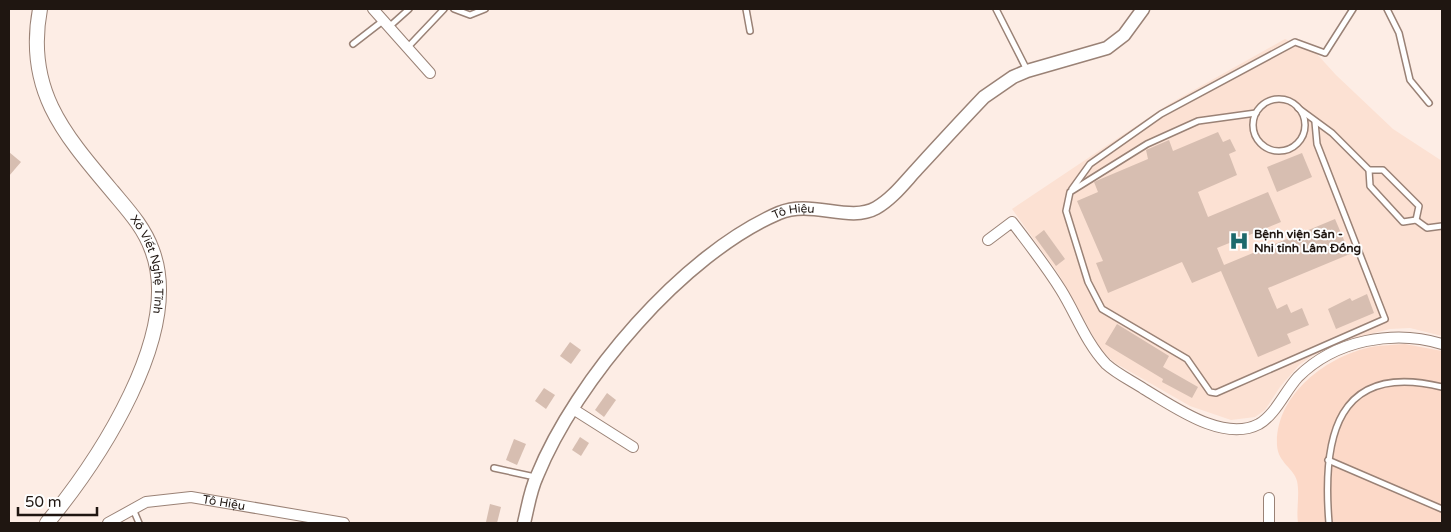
<svg xmlns="http://www.w3.org/2000/svg" width="1451" height="532" font-family="'Varela Round',sans-serif">
  <style>
    .built { fill: #fce1d3 }
    .green { fill: #fcd9c8 }
    .building { fill: #d7beb1 }
    .lines { fill: none; stroke-linecap: round; stroke-linejoin: round }
    .service-casing { stroke: #9a8276; stroke-width: 8 }
    .minor-casing { stroke: #9a8276; stroke-width: 12 }
    .tertiary-casing { stroke: #9a8276; stroke-width: 15 }
    .secondary-casing { stroke: #9a8276; stroke-width: 16 }
    .service { stroke: #fff; stroke-width: 5 }
    .minor { stroke: #fff; stroke-width: 10 }
    .tertiary { stroke: #fff; stroke-width: 12 }
    .secondary { stroke: #fff; stroke-width: 14 }
    .labels { text-anchor: middle; dominant-baseline: central; stroke-width: 4; stroke-linejoin: round; paint-order: stroke }
    .street-label { font-size: 12px; fill: #1f1611; stroke: #fefefe }
    .poi-label { font-size: 12px; font-weight: bold; fill: #1f1611; stroke: #fefefe; text-anchor: start }
  </style>
  <rect width="100%" height="100%" fill="#fdede5"/>
  <polygon class="built" points="1285,39 1316,53 1336,75 1393,129 1442,161 1442,336 1410,328 1390,329 1347,340 1312,356 1299,365 1280,387 1265,410 1255,417 1231,420 1190,406 1115,363 1101,350 1058,273 1012,209 1169,104"/>
  <path class="green" d="M1405,344L1442,351V523H1298C1296,509 1300,495 1297,481C1294,468 1278,463 1277,445C1275,395 1327,356 1371,347C1382,345 1394,345 1405,344Z"/>
  <g class="building">
    <polygon points="1218,132 1223,142 1230,139 1236,151 1229,154 1237,175 1198,192 1208,217 1268,192 1281,222 1217,248 1224,265 1335,219 1350,254 1268,288 1277,309 1287,304 1291,313 1302,308 1309,325 1287,334 1291,343 1258,357 1221,271 1192,283 1182,262 1108,293 1096,263 1103,261 1077,201 1098,192 1094,182 1096,181 1148,159 1146,150 1169,140 1173,151"/>
    <polygon points="9,152 21,162 9,176"/>
    <polygon points="1302,153 1312,177 1277,192 1267,167"/>
    <polygon points="1044,230 1065,259 1056,266 1035,237"/>
    <polygon points="1367,294 1374,313 1336,329 1328,309 1350,298 1352,301"/>
    <polygon points="1117,324 1169,356 1163,367 1198,387 1192,398 1162,382 1163,379 1105,344"/>
    <polygon points="570,342 581,350 571,364 560,356"/>
    <polygon points="544,388 555,395 546,409 535,401"/>
    <polygon points="607,393 616,400 604,417 595,410"/>
    <polygon points="580,437 589,443 581,456 572,450"/>
    <polygon points="514,439 526,444 517,465 506,460"/>
    <polygon points="490,504 501,507 497,523 486,522"/>
  </g>
  <g class="lines">
    <defs>
      <g id="service">
        <polyline points="454,9 470,15 485,9"/>
        <polyline points="746,9 750,31"/>
        <polyline points="996,9 1027,70"/>
        <polyline points="1387,9 1399,33 1410,80 1429,103"/>
        <polyline points="390,26 409,9"/>
        <polyline points="353,44 384,20"/>
        <polyline points="408,47 444,9"/>
        <circle cx="1279" cy="125" r="26"/>
        <polyline points="1298,108 1332,133 1369,170 1370,186 1403,222 1416,220 1427,228 1442,226"/>
        <polyline points="1256,113 1198,121 1147,144 1070,192 1066,211 1088,282 1102,309 1187,359 1210,392 1216,393 1385,319 1317,144 1315,122"/>
        <polyline points="1369,170 1383,170 1419,206 1416,220"/>
        <polyline points="1072,189 1090,164 1161,114 1295,42 1325,53 1353,9"/>
        <polyline points="1328,460 1442,509"/>
        <polyline points="494,468 535,477"/>
        <polyline points="133,509 139,523"/>
        <path d="M1329,523C1322,438 1336,361 1442,387"/>
      </g>
      <g id="minor">
        <polyline points="373,9 430,73"/>
        <path d="M988,240L1012,222C1029,244 1046,266 1061,290C1076,314 1086,343 1106,364C1117,374 1132,381 1144,389C1173,406 1223,443 1259,424C1276,414 1285,391 1298,377C1335,340 1394,329 1442,344"/>
        <polyline points="573,409 633,447"/>
        <polyline points="1269,498 1269,523"/>
        <path id="s1" d="M108,523L146,502L191,497L344,523"/>
      </g>
      <g id="tertiary">
        <path id="s2" d="M524,523C528,507 530,491 537,476C576,380 683,254 779,213C811,199 849,223 876,208C892,199 904,183 917,169C939,145 961,121 984,97L1013,77L1027,71L1107,48L1124,35L1143,9"/>
      </g>
      <g id="secondary">
        <path id="s3" d="M40,9C25,89 63,133 112,191C127,209 144,227 152,250C184,333 98,461 47,523"/>
      </g>
    </defs>
    <use href="#service" class="service-casing"/>
    <use href="#minor" class="minor-casing"/>
    <use href="#tertiary" class="tertiary-casing"/>
    <use href="#secondary" class="secondary-casing"/>
    <use href="#service" class="service"/>
    <use href="#minor" class="minor"/>
    <use href="#tertiary" class="tertiary"/>
    <use href="#secondary" class="secondary"/>
  </g>
  <defs>
    <symbol id="hospital-bare" viewBox="-9 -9 18 18"><path d="M-5-5h3v3.5h4V-5h3V5h-3V1.5h-4V5h-3Z" fill="#1c696c" stroke="#fefefe" stroke-width="2.5" paint-order="stroke"/></symbol>
  </defs>
  <g fill-rule="evenodd">
    <use href="#hospital-bare" x="1225" y="227" width="28" height="28"/>
  </g>
  <g class="labels">
    <g class="street-label">
      <text stroke="none"><textPath href="#s2" startOffset="428">Tô Hiệu</textPath></text>
      <text stroke="none"><textPath href="#s3" startOffset="289">Xô Viết Nghệ Tĩnh</textPath></text>
      <text stroke="none"><textPath href="#s1" startOffset="122">Tô Hiệu</textPath></text>
    </g>
    <g class="poi-label">
      <text x="1254" y="234">Bệnh viện Sản -<tspan x="1254" dy="14">Nhi tỉnh Lâm Đồng</tspan></text>
    </g>
  </g>
  <rect width="1451" height="532" fill="none" stroke="#1f1611" stroke-width="20"/>
  <path d="M18 507v8h79v-8" fill="none" stroke="#1f1611" stroke-width="2.5"/>
  <text x="25" y="507" font-size="15" fill="#1f1611" stroke="#fefefe" stroke-width="4" paint-order="stroke">50 m</text>
</svg>
